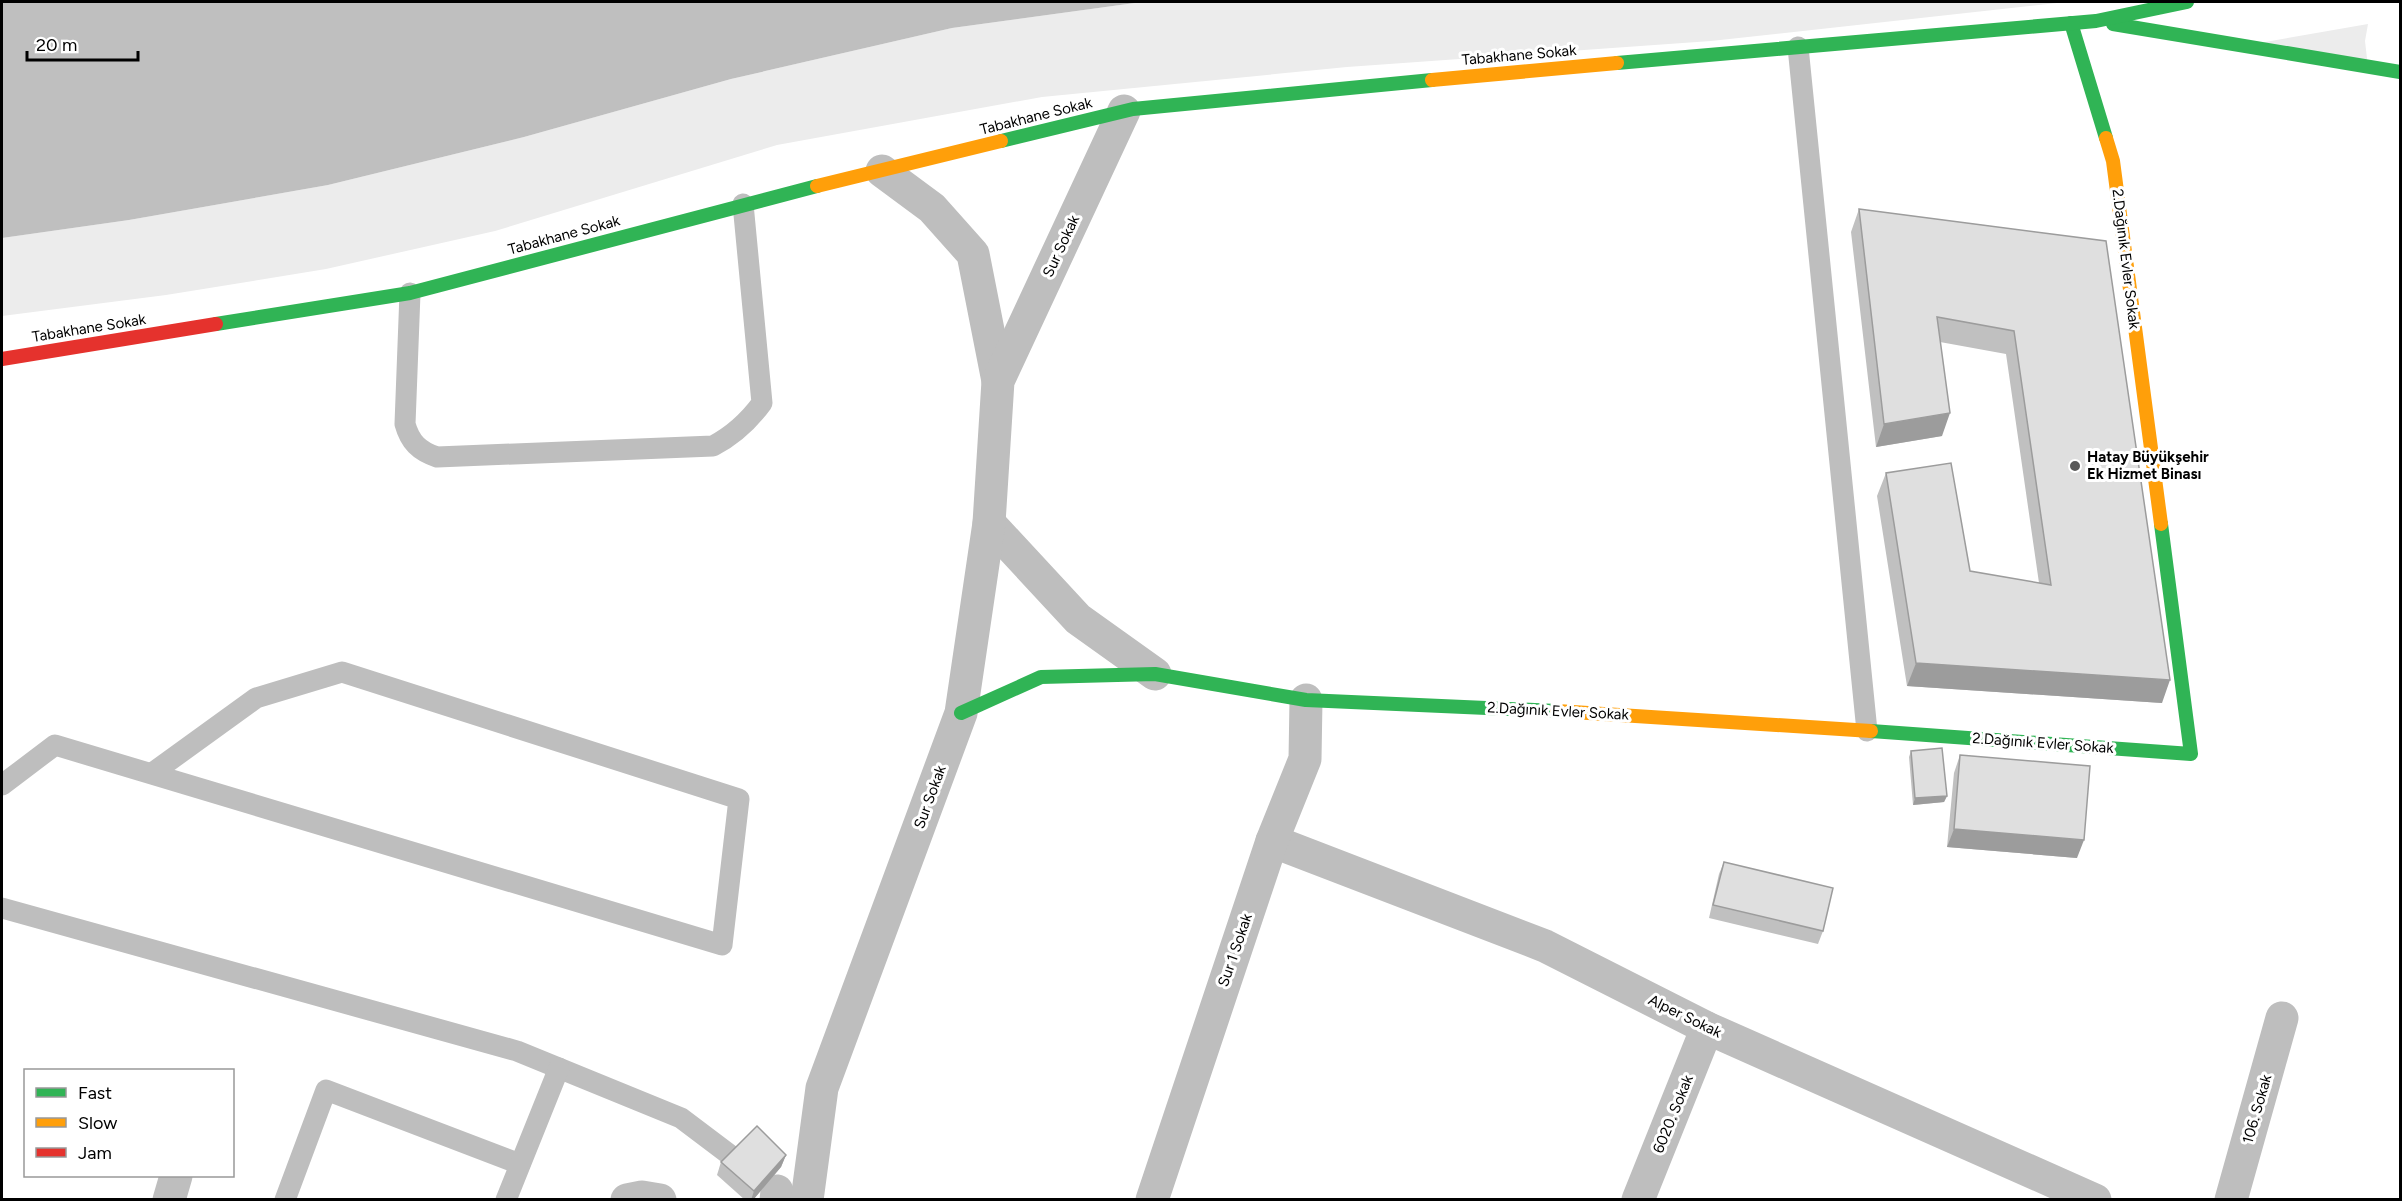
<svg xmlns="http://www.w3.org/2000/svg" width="2402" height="1201" font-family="Figtree,sans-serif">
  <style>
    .green { fill: #ececec }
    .water { fill: #bfbfbf }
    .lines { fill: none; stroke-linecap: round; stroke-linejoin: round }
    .lane { stroke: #bebebe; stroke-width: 21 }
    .street { stroke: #bebebe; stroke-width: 33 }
    .fast { stroke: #30b455; stroke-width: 14 }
    .slow { stroke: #ff9f0a; stroke-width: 14 }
    .jam { stroke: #e5322d; stroke-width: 14 }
    .wall { fill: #c0c0c0 }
    .shaded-wall { fill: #9c9c9c }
    .building { fill: #dfdfdf; stroke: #9c9c9c; stroke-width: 1.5 }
    .poi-dot { fill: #595959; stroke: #fff; stroke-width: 2 }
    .labels { text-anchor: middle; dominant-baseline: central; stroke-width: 6; stroke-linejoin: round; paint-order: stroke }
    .street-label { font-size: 15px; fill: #000; stroke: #fff }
    .poi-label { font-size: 15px; font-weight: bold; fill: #000; stroke: #fff; text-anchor: start }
  </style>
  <rect width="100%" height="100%" fill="#fff"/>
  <g class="green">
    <polygon points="1142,2 2066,2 1711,41 1347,67 1042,97 777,145 495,231 326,269 166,295 2,316 2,238 129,220 328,185 524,137 731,79 952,28"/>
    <polygon points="2368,24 2365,41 2368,67 2231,48"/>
  </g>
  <polygon class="water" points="2,2 1142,2 952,28 731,79 524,137 328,185 129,220 2,238"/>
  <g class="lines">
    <g class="lane">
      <polyline points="1798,47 1867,731"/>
      <path d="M410,293L405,424C410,442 419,451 437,457L713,446C734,435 748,422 762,403L743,204"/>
      <polyline points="2,785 55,745 722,945 739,799 342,672 256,698 151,774"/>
      <polyline points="2,908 517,1051 681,1118 734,1158"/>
      <polyline points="285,1200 326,1090 520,1164"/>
      <polyline points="506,1200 559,1068"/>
    </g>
    <g class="street">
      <polyline points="882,171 932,208 973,254 998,381"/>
      <polyline points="989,523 1078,619 1155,674"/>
      <polyline points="1272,841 1545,946 1707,1028 2095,1200"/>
      <polyline points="169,1200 176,1176"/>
      <polyline points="627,1200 642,1197 660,1200"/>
      <polyline points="776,1200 777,1191"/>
      <polyline points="807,1200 822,1088 961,713 989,523 998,381 1124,111"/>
      <polyline points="1152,1200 1272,841 1305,759 1306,700"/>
      <polyline points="1638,1200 1707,1028"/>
      <polyline points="2231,1200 2282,1018"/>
    </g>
    <g class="fast">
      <polyline points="2071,23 2106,138"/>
      <polyline points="2113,24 2400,72"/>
      <polyline points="1617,63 2096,21 2187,2"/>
      <polyline points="1001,141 1133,109 1432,80"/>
      <polyline points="216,324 410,293 817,186"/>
      <polyline points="961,713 1041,677 1155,674 1306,700 1557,711"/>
      <polyline points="1871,731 2191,754 2161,524"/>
    </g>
    <g class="slow">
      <polyline points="1432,80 1617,63"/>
      <polyline points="2106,138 2113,161 2161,524"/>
      <polyline points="817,186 1001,141"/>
      <polyline points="1557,711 1871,731"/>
    </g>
    <polyline class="jam" points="2,359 216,324"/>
  </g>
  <g class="wall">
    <polygon points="1859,209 2106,241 2162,703 1907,686 1877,496 1886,473 1970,571 2039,583 2006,354 1940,342 1942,436 1876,447 1851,232"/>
    <polygon points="1911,751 1947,796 1944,802 1913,805 1909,757"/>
    <polygon points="1960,755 2077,858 1947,847 1954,773"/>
    <polygon points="1724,862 1823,931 1818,944 1709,918 1719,874"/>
    <polygon points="786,1155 781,1167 753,1200 745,1200 717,1175 721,1162"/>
  </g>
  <g class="shaded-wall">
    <polygon points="1950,413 1942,436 1876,447 1884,424"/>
    <polygon points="1916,663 2170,680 2162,703 1907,686"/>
    <polygon points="1947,796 1944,802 1913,805 1915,798"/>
    <polygon points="1954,829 2084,840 2077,858 1947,847"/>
    <polygon points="786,1155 781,1167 753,1200 751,1200 754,1191"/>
  </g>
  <g class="building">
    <polygon points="1859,209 2106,241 2170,680 1916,663 1886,473 1951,463 1970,571 2051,585 2014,331 1937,317 1950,413 1884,424"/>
    <polygon points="1942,748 1947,796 1915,798 1911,751"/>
    <polygon points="1960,755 2090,766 2084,840 1954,829"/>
    <polygon points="1724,862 1833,888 1823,931 1713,905"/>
    <polygon points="757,1126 786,1155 754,1191 721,1162"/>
  </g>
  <circle class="poi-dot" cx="2075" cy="466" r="6"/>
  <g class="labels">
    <g class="street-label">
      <text transform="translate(1519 55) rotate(-5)">Tabakhane Sokak</text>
      <text transform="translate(1036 116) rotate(-14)">Tabakhane Sokak</text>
      <text transform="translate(564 235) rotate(-15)">Tabakhane Sokak</text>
      <text transform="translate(1061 246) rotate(-65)">Sur Sokak</text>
      <text transform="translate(2126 259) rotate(83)">2.Dağınık Evler Sokak</text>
      <text transform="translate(89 328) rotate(-9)">Tabakhane Sokak</text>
      <text transform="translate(1558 711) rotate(3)">2.Dağınık Evler Sokak</text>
      <text transform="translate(2043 743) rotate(4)">2.Dağınık Evler Sokak</text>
      <text transform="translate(930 797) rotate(-70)">Sur Sokak</text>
      <text transform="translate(1235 950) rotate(-71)">Sur 1 Sokak</text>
      <text transform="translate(1685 1016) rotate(26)">Alper Sokak</text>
      <text transform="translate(2257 1109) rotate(-74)">106. Sokak</text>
      <text transform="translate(1673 1114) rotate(-68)">6020. Sokak</text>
    </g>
    <g class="poi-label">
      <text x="2087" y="457">Hatay Büyükşehir<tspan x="2087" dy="17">Ek Hizmet Binası</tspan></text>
    </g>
  </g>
  <rect width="2402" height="1201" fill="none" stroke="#000000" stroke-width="6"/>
  <rect x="24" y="1069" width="210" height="108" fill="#ffffff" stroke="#999999" stroke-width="1.5"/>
  <rect x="36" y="1088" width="30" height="9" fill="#30b455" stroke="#999999" stroke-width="1.5"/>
  <text x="78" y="1099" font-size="18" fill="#000000">Fast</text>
  <rect x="36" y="1118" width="30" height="9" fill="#ff9f0a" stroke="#999999" stroke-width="1.5"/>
  <text x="78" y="1129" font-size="18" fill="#000000">Slow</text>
  <rect x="36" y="1148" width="30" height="9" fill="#e5322d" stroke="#999999" stroke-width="1.5"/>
  <text x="78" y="1159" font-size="18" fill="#000000">Jam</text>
  <path d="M27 51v9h111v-9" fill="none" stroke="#000000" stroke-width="3"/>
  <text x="36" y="51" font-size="18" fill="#000000" stroke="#ffffff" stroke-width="4.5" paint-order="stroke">20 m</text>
</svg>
